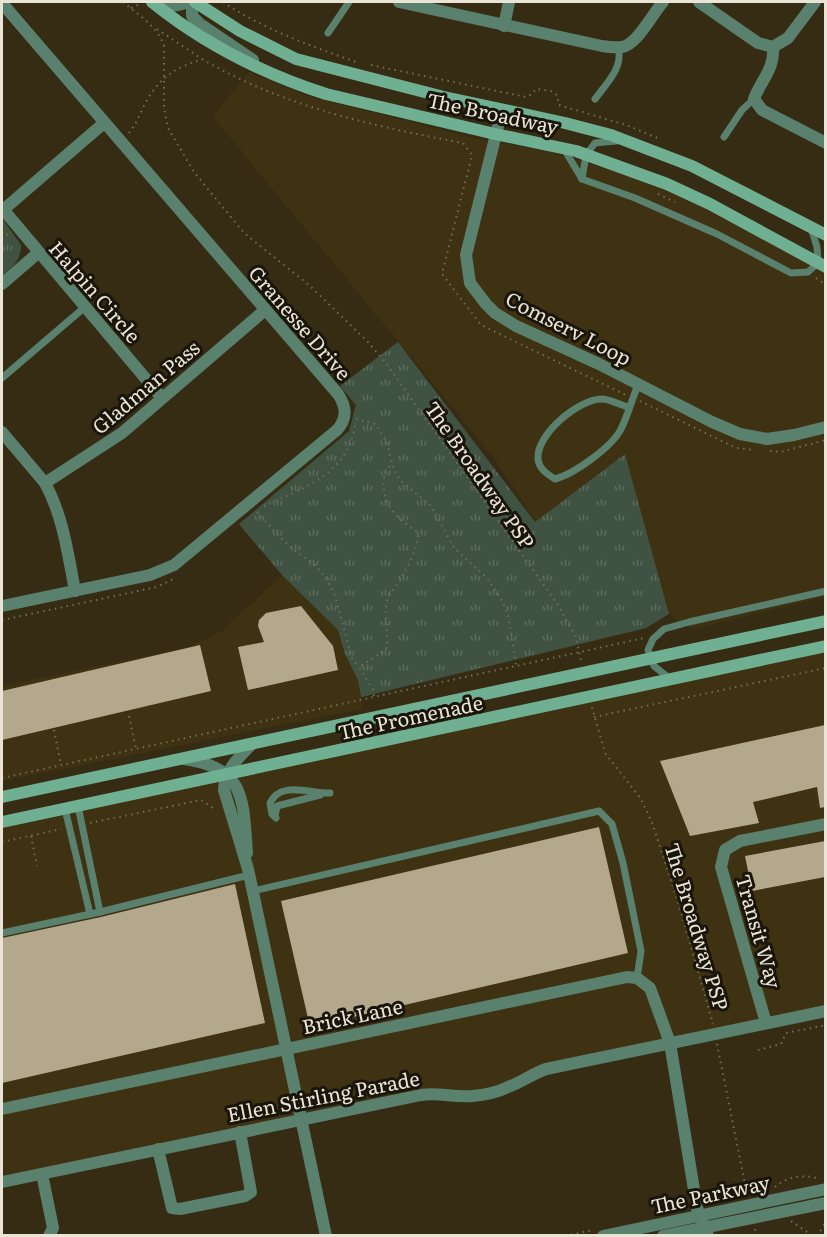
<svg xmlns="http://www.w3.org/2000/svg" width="827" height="1237" font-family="Literata,serif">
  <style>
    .built { fill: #3e3212 }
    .park { fill: url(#park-tufts) }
    .building { fill: #b3a88c }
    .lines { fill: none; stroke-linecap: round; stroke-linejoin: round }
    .path { stroke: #756d58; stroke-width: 2; stroke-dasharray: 1.5 4.5; stroke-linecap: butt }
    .service { stroke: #59816e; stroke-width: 7 }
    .minor { stroke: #59816e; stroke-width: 12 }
    .tertiary { stroke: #59816e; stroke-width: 12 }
    .secondary { stroke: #6fb093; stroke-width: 12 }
    .labels { text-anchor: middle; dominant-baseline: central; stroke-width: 6; stroke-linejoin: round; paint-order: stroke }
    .street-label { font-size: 20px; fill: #e9e4d5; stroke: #19150b }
  </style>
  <defs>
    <pattern id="park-tufts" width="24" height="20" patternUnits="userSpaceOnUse" patternTransform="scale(1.5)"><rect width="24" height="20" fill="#405342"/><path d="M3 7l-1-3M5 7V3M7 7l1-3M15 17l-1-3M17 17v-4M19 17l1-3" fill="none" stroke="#5c6c5c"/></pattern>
  </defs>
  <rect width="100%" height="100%" fill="#362c14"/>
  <g class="built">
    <polygon points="249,72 307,96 477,139 546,151 709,199 825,259 825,597 693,629 669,614 625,454 536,522 491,454 213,117"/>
    <polygon points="282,575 338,630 345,654 359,682 363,709 2,781 2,686 186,648 222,631"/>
    <polygon points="825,646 825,1011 546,1069 507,1088 437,1092 2,1182 2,822"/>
  </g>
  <g class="park">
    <path d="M2,218L21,245C21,261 13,266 2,276Z"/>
    <polygon points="398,342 535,522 625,454 669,614 646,628 361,697 358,680 345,654 338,630 282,575 239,524 349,431 356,405 340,386"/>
  </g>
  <g class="building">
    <polygon points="301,606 333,646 338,670 248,690 238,647 264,642 258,626 259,620 266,613"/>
    <polygon points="200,645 211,691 2,740 2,691"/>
    <polygon points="825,725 825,807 820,808 817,787 753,802 759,823 690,836 660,761"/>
    <polygon points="599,827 628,953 310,1027 281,901"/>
    <polygon points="825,841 825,877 752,891 745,856"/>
    <polygon points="235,884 265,1023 2,1083 2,938 101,917"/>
  </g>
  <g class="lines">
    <g class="path">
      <path d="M123,2C138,15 156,25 164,45V108L168,128L194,172L244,233L309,285L367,341L386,363L558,605L576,637L581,661"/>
      <path d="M223,2C263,29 311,46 356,62"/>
      <polyline points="131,8 142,3"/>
      <polyline points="157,29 202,59"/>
      <polyline points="371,65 526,97 532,94 536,89 551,91 557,95 559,105 626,125 660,139 659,140"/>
      <path d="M129,133C137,123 141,111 147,100C162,75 176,68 202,59C282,106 372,126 463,143L472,155L442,274L481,325L626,395"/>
      <polyline points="658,194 675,202"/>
      <polyline points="2,239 9,233"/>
      <polyline points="816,278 826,285"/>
      <polyline points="640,401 736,448 755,450"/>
      <polyline points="356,419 375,424 387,442 393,468 400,480 431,506 454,548 487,578 500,597 508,614 516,665"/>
      <polyline points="770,451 780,452 826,440"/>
      <path d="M264,506C303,488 349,474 355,424"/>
      <polyline points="257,512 280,537 295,551 312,562 325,577 334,592 352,658 359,667"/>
      <polyline points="2,620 157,587 173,579"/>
      <path d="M374,696L373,690L359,667L386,650C390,633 382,616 388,598C390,592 396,587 399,582C407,567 418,550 418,533C411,527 402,522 396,515C384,502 377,476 392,464"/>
      <polyline points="592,707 605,753 641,799 653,825 681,912 713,1024"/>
      <polyline points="129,716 136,749"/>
      <polyline points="594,717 826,668"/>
      <polyline points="54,730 61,765"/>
      <polyline points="2,778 644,638"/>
      <polyline points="90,823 201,800 213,808 217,807"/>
      <polyline points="31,836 37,866"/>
      <polyline points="2,842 61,829"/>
      <polyline points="717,1044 747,1194"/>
      <polyline points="758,1050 781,1044 786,1033 826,1025"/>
      <path d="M775,1187C787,1176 805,1174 820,1179"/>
      <polyline points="791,1221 813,1236"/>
      <polyline points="755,1229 757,1236"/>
      <polyline points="565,1236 593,1230"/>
      <polyline points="817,1236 826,1222"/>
    </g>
    <g class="service">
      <polyline points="328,33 349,2"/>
      <path d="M595,99C606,84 624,67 618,48"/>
      <polyline points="724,137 742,110 754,99"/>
      <polyline points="564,149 582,179 635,198 717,234 791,273 808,272 818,263 817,247 811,228"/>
      <polyline points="582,179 586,155 595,143 616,141"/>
      <polyline points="2,378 85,307"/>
      <path d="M628,407C620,405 610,399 602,399C579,399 536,434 538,459C539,469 547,474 555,479C574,474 612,447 621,429C628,415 632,399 638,385"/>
      <polyline points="669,678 654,666 648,650 653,639 664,629 689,622 826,591"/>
      <polyline points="78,806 100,912"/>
      <polyline points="65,809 90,914"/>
      <polyline points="275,816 277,806 320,795"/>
      <path d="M276,818L272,814L270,803C281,780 311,794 330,793"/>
      <polyline points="253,891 599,811 612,824 623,863 641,951 637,978"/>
      <polyline points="2,933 100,912 249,875"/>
    </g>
    <g class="minor">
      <path d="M399,2L602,46C608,47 615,48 622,47C637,45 653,13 663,2"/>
      <polyline points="699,2 758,43 773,47 788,38 815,2"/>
      <path d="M2,3L338,394C346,406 348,418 337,430L174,565L150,575L2,606"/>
      <polyline points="504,26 509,2"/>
      <path d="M773,47C775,69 761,80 754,99L762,110L826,143"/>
      <polyline points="502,110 466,255 470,283 486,304 495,313 516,326 599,364 712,422 740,434 767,439 794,435 826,427"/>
      <polyline points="2,208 162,398"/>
      <polyline points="3,210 104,123"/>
      <polyline points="2,284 38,253"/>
      <path d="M2,432L45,483C63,516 68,554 75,591"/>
      <polyline points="45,483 122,433 265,310"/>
      <path d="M252,744C239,757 224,771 224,790L248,869L326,1236"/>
      <path d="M184,759C246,767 243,800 247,853"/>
      <polyline points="766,1023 721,867 725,850 740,841 826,824"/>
      <polyline points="2,1109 627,977 637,978 650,988 670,1043 697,1208 708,1236"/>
      <polyline points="158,1149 172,1208 180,1209 245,1196 251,1192 240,1132"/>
      <polyline points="42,1174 53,1228 49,1236"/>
      <path d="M2,1182L421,1095C439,1092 454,1098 472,1096C483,1095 498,1092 508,1087C522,1082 532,1074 546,1069L826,1011"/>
    </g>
    <g class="tertiary">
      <path d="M156,2C167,6 176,7 187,2"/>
      <polyline points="192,2 192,16 200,24 253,60"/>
      <polyline points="603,1236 826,1189"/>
      <polyline points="663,1236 826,1203"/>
    </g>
    <g class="secondary">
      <path d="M152,2C203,43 264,74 326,94L495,134L576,151L667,184L710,204L826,267"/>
      <polyline points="195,2 240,31 296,59 444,97 565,123 611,135 692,166 826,235"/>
      <polyline points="2,797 826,621"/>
      <polyline points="2,822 826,646"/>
    </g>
  </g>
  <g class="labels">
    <g class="street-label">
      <text transform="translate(493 112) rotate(12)">The Broadway</text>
      <text transform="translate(96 291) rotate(49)">Halpin Circle</text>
      <text transform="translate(301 322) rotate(49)">Granesse Drive</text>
      <text transform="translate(569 327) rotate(27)">Comserv Loop</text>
      <text transform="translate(145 386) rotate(-40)">Gladman Pass</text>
      <text transform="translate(481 474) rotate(55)">The Broadway PSP</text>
      <text transform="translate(410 716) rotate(-12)">The Promenade</text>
      <text transform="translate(698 926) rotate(73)">The Broadway PSP</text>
      <text transform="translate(760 931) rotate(74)">Transit Way</text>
      <text transform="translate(352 1015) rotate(-12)">Brick Lane</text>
      <text transform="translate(323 1095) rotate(-11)">Ellen Stirling Parade</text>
      <text transform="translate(710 1193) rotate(-12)">The Parkway</text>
    </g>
  </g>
  <rect width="827" height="1237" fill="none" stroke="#e9e4d5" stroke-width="6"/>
</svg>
